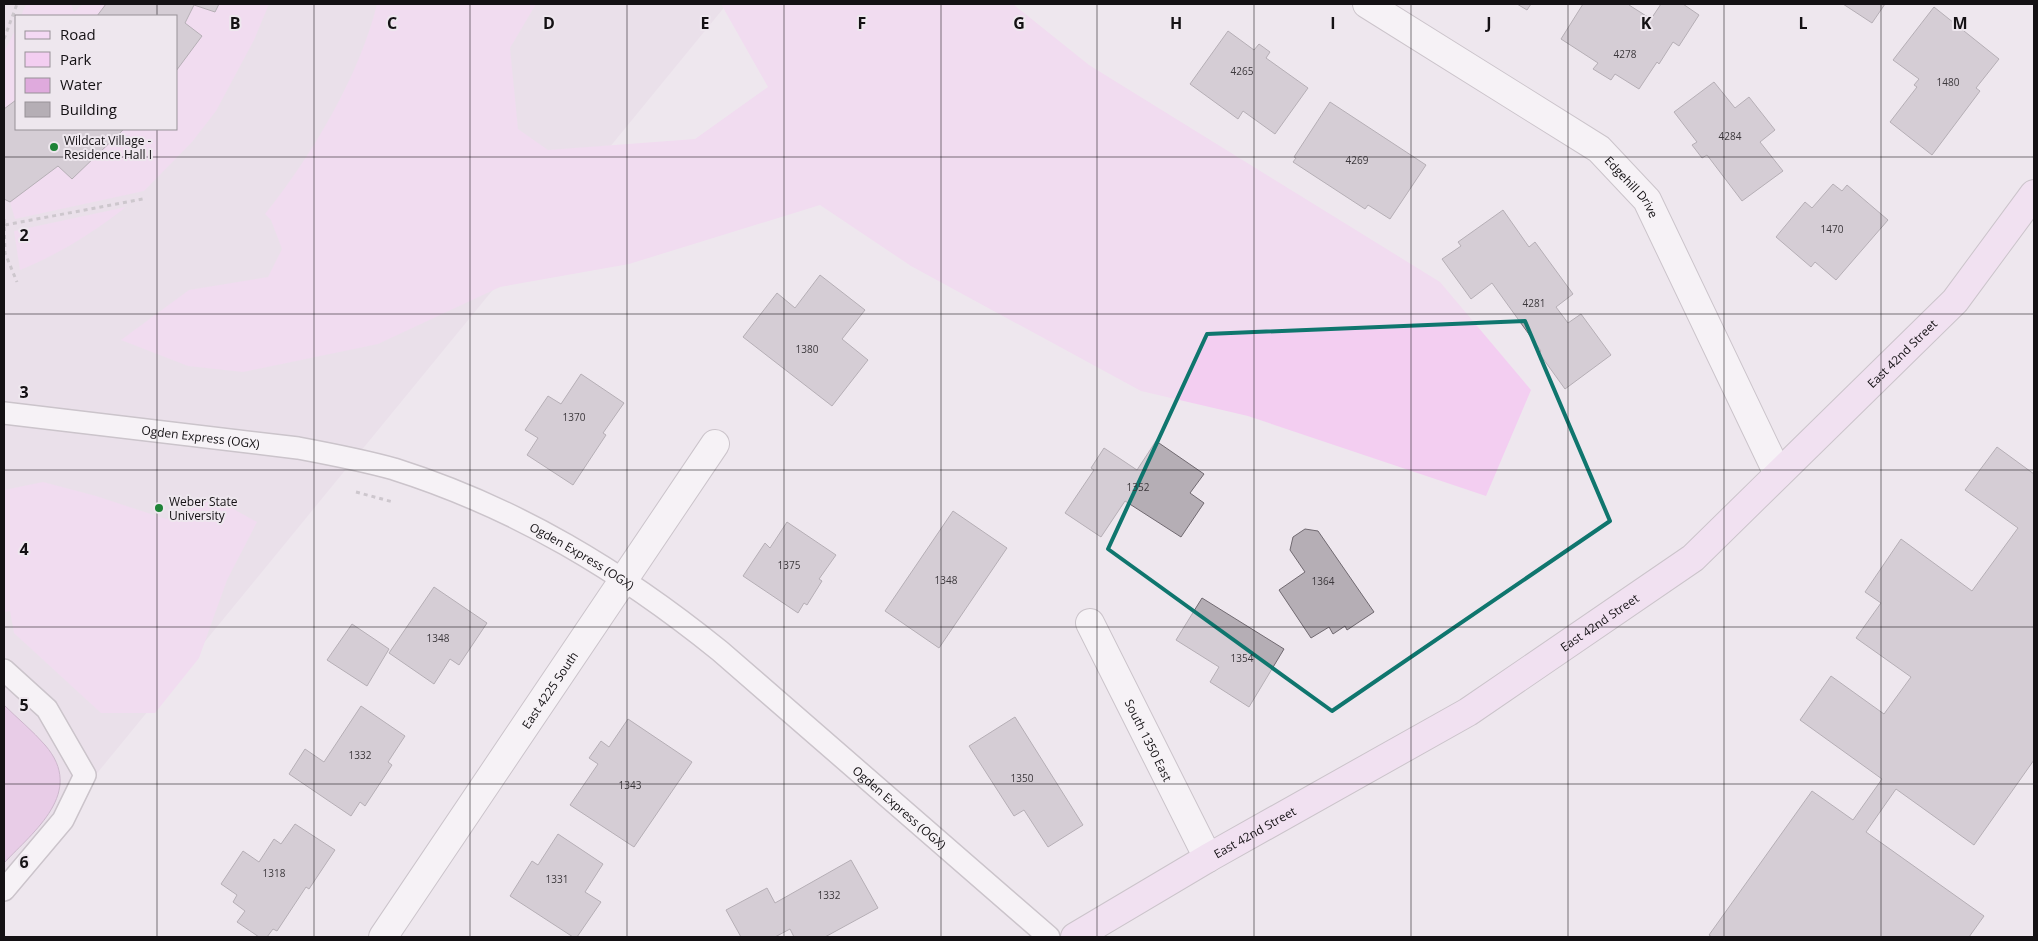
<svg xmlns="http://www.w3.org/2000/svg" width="2038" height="941" font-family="'Open Sans',sans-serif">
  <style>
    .built { fill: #e5d8e5; fill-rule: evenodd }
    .green { fill: #f3cef1 }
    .water { fill: #dfaadd; stroke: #a27ca1 }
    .building { fill: #b5aeb5; stroke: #706970 }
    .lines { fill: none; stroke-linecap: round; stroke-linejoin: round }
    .lane-casing { stroke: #a0999f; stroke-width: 24 }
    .street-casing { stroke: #a0999f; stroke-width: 30 }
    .secondary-casing { stroke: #a0999f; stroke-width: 30 }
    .path { stroke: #a59fa5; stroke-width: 3; stroke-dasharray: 4 4; stroke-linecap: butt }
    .lane { stroke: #fff; stroke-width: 21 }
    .street { stroke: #fff; stroke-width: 28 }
    .secondary { stroke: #f4d9f4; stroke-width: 28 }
    .marked { fill: none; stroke: #0f766e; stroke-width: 4; stroke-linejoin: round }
    .grid { fill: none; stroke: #141114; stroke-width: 1; stroke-opacity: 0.55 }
    .poi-dot { fill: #1e8337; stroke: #eee7ee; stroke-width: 2 }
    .labels { text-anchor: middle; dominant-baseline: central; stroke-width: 4; stroke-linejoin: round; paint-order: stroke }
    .number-label { font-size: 10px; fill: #3c383c }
    .poi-label { font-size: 12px; fill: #141114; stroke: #eee7ee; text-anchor: start }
    .street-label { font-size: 12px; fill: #141114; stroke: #eee7ee }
    .grid-label { font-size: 16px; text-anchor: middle; font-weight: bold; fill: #141114; stroke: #eee7ee; stroke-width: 4; stroke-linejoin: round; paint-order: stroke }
  </style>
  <rect width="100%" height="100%" fill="#eee7ee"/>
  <path class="built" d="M4,4H727L4,887ZM16,16H176V129H16Z"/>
  <g class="green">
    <polygon points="26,4 71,4 74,12 83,4 106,4 97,16 21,16"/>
    <polygon points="219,4 269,4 254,40 216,111 192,142 144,191 15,219 10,202 58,166 72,179 124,129 176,129 176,71 202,36 185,23 194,5 215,12"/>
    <path d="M377,4H536L510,48L518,129L548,150L695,139L768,87L721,4H1013L1089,65L1440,282L1531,390L1486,496L1248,416L1141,391L911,266L820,205L629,264L500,287L378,344L243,372L188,366L121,340L189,290L268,277L282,249L271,220L265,214C311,157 360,75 377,4Z"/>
    <polygon points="16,29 16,100 4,109 4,52"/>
    <path d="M126,207C91,234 61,253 20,270L14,231Z"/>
    <polygon points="43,482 96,496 166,519 215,499 257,522 227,580 199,658 155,713 101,713 14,633 10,611 4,612 4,490"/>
  </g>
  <path class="water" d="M4,705C17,718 33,731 45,745C86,792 34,831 4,863Z"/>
  <g class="building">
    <polygon points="106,4 219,4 215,12 194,5 185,23 202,36 176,71 176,16 97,16"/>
    <polygon points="1517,4 1531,4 1527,10"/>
    <polygon points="1583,4 1630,4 1629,5 1651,19 1661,4 1683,4 1699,15 1679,46 1673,42 1659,64 1657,62 1639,89 1615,74 1611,80 1593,69 1598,63 1561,39"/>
    <polygon points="1843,4 1885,4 1872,23"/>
    <polygon points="1934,7 1999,59 1976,88 1980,91 1932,155 1890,122 1917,87 1914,85 1919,79 1893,60"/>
    <polygon points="1228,31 1254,50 1259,44 1270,52 1266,58 1308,88 1275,134 1243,111 1238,119 1190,84"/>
    <polygon points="1714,82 1735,108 1749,97 1775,130 1760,142 1783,171 1742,201 1707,155 1702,158 1692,145 1697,142 1674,112"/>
    <polygon points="16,100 16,129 124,129 72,179 58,166 10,202 4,199 4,109"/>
    <polygon points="1330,102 1426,165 1390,219 1368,205 1365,209 1293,162 1296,158 1294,157"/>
    <polygon points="1833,184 1842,191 1847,185 1888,220 1836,280 1815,262 1811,267 1776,237 1805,202 1812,208"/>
    <polygon points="1503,210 1529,247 1535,242 1573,294 1556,307 1568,323 1581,314 1611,355 1565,389 1539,353 1541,351 1492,283 1471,299 1442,259 1461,246 1458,242"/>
    <polygon points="820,275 865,310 842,339 868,360 832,406 743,337 777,293 795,308"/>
    <polygon points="581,374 624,403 603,433 606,435 573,485 527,455 538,438 525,430 548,396 561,404"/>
    <polygon points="1156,441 1204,474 1190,493 1204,503 1181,537 1125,501 1101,537 1065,513 1094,470 1091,468 1104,448 1137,470"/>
    <polygon points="1997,447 2034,474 2034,760 1974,845 1896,789 1866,832 1984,916 1969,937 1712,937 1709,935 1812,791 1853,820 1882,779 1800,720 1831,676 1884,714 1911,677 1856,638 1881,603 1865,592 1901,539 1972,591 2018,528 1965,490"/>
    <polygon points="953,511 1007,548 939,648 885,611"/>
    <polygon points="787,522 836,555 819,579 822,581 807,605 804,603 798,613 743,576 765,543 770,548"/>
    <polygon points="1305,529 1318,531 1374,612 1347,630 1345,626 1333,634 1329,627 1311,638 1279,590 1305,572 1290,550 1293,537"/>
    <polygon points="434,587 487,623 459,665 450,659 434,684 389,653"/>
    <polygon points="1202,598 1284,649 1249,707 1210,682 1219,667 1176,640"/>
    <polygon points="352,624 389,649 367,686 327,660"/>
    <polygon points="361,706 405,736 388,762 392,765 365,806 360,802 351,816 289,774 305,749 324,762"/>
    <polygon points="1015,717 1083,825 1048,847 1024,810 1014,816 969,746"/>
    <polygon points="628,719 692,762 634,847 570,805 598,764 589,758 601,741 609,747"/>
    <polygon points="295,824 335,850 309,889 306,887 277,931 273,929 267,937 259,937 237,922 245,911 233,902 237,895 221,884 243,851 259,862 274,839 281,844"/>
    <polygon points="558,834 603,864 585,892 601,902 577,937 573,937 510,896 532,861 538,865"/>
    <polygon points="851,860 878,908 825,937 794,937 790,929 775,937 741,937 726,910 767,888 775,903"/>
  </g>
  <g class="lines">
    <defs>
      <g id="lane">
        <path id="s1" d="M4,413L298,448C330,454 362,460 394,469C517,508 621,571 720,651L1049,937"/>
        <polyline points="4,670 47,709 85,775 63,820 4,890"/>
      </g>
      <g id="street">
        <path id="s2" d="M1367,4L1599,149L1647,200L1778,474"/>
        <path id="s3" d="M1090,623L1208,858"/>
        <path id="s4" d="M383,937L715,444"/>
      </g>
      <g id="secondary">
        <path id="s5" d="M1075,937L1208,858L1468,712L1693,558L1955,301L2034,194"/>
      </g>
    </defs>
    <use href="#lane" class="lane-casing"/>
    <use href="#street" class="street-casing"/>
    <use href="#secondary" class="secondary-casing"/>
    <g class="path">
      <polyline points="4,39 17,4"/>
      <polyline points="4,219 5,253 17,282"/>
      <polyline points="5,225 143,199"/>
      <polyline points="356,492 393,502"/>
    </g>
    <use href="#lane" class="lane"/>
    <use href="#street" class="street"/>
    <use href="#secondary" class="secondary"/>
  </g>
  <path d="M0 0H2038V941H0ZM1525,321L1610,521L1332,711L1108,549L1207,334Z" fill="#eee7ee" fill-opacity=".55" fill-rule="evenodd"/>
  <path class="marked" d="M1525,321L1610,521L1332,711L1108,549L1207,334Z"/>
  <path class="grid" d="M157,4V16M314,4V937M470,4V937M627,4V937M784,4V937M941,4V937M1097,4V937M1254,4V937M1411,4V937M1568,4V937M1724,4V937M1881,4V937M157,129V937M4,157H2034M4,314H2034M4,470H2034M4,627H2034M4,784H2034"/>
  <g class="poi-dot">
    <circle cx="54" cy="147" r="5"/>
    <circle cx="159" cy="508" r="5"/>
  </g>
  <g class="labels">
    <g class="number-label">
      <text x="1625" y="54">4278</text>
      <text x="1242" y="71">4265</text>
      <text x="1948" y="82">1480</text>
      <text x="1730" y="136">4284</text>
      <text x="1357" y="160">4269</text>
      <text x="1832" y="229">1470</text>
      <text x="1534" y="303">4281</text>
      <text x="807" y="349">1380</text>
      <text x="574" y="417">1370</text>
      <text x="1138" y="487">1352</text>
      <text x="789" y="565">1375</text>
      <text x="946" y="580">1348</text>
      <text x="1323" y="581">1364</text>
      <text x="438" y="638">1348</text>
      <text x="1242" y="658">1354</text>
      <text x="360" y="755">1332</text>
      <text x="1022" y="778">1350</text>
      <text x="630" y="785">1343</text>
      <text x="274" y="873">1318</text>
      <text x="557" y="879">1331</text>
      <text x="829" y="895">1332</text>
    </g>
    <g class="poi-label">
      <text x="64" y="140">Wildcat Village -<tspan x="64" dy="14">Residence Hall I</tspan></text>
      <text x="169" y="501">Weber State<tspan x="169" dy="14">University</tspan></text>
    </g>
    <g class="street-label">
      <text stroke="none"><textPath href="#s2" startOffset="324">Edgehill Drive</textPath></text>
      <text stroke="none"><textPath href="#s5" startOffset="1018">East 42nd Street</textPath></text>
      <text stroke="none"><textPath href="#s1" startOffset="198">Ogden Express (OGX)</textPath></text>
      <text stroke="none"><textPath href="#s1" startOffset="602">Ogden Express (OGX)</textPath></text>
      <text stroke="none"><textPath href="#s5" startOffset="612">East 42nd Street</textPath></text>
      <text stroke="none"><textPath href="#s4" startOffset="298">East 4225 South</textPath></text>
      <text stroke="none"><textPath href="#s3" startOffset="131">South 1350 East</textPath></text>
      <text stroke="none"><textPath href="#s1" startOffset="1008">Ogden Express (OGX)</textPath></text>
      <text stroke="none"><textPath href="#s5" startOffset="208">East 42nd Street</textPath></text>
    </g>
  </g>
  <g class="grid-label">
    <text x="235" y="29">B</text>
    <text x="392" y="29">C</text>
    <text x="549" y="29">D</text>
    <text x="705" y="29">E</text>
    <text x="862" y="29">F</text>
    <text x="1019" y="29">G</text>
    <text x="1176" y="29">H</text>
    <text x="1333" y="29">I</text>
    <text x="1489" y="29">J</text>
    <text x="1646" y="29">K</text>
    <text x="1803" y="29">L</text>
    <text x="1960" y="29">M</text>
    <text x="24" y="241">2</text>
    <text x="24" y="398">3</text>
    <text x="24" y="555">4</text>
    <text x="24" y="711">5</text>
    <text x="24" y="868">6</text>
  </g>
  <rect width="2038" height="941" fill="none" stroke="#141114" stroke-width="10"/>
  <rect x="15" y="15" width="162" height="115" fill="#eee7ee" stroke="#979197"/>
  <rect x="25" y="31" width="25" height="8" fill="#f4d9f4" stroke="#979197"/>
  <text x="60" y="40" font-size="15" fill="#141114">Road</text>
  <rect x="25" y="52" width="25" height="15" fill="#f3cef1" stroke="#979197"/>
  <text x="60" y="65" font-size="15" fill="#141114">Park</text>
  <rect x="25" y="78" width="25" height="15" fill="#dfaadd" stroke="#979197"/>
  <text x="60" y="90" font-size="15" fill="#141114">Water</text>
  <rect x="25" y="102" width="25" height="15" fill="#b5aeb5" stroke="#979197"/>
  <text x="60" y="115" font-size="15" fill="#141114">Building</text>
</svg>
